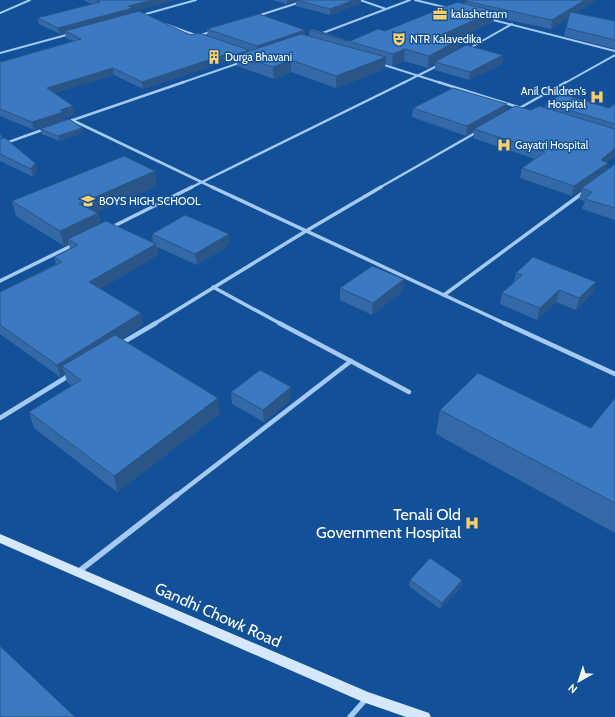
<svg xmlns="http://www.w3.org/2000/svg" width="615" height="717" font-family="Cabin,sans-serif">
  <style>
    .lines { fill: none; stroke-linecap: round; stroke-linejoin: round }
    .street-far4 { stroke: #a4caf3; stroke-width: 2 }
    .street-far3 { stroke: #a4caf3; stroke-width: 2.5 }
    .street-far2 { stroke: #a4caf3; stroke-width: 3.5 }
    .street-far1 { stroke: #a4caf3; stroke-width: 4.5 }
    .street { stroke: #a4caf3; stroke-width: 5.5 }
    .secondary { fill: #d4e7fd; fill-rule: evenodd }
    .wall { fill: #3369a6 }
    .shaded-wall { fill: #295587 }
    .building { fill: #3b7ac1; stroke: #295587 }
    .labels { text-anchor: middle; dominant-baseline: central; stroke-width: 3; stroke-linejoin: round; paint-order: stroke }
    .far-poi-label { font-size: 11px; fill: #fff; stroke: #125198; text-anchor: start }
    .near-poi-label { font-size: 16px; fill: #fff; stroke: #125198; text-anchor: end }
    .near-street-label { font-size: 16px; fill: #fff; stroke: #125198 }
  </style>
  <rect width="100%" height="100%" fill="#125198"/>
  <g class="lines">
    <g class="street-far4">
      <polyline points="360,0 386,9"/>
      <polyline points="415,0 448,8"/>
      <polyline points="0,13 30,0"/>
      <polyline points="142,15 196,0"/>
      <polyline points="257,16 307,0"/>
      <polyline points="489,19 615,51"/>
      <polyline points="165,24 198,36"/>
      <polyline points="320,34 410,0"/>
      <polyline points="198,36 213,31"/>
      <polyline points="468,49 512,24"/>
      <polyline points="0,53 70,34"/>
      <polyline points="381,64 441,83"/>
      <polyline points="181,83 242,62"/>
      <polyline points="403,83 439,65"/>
      <polyline points="565,83 615,55"/>
    </g>
    <g class="street-far3">
      <polyline points="438,82 521,108"/>
      <polyline points="516,110 566,82"/>
      <polyline points="72,120 214,188"/>
      <polyline points="70,121 184,82"/>
      <polyline points="0,145 45,129"/>
      <polyline points="190,188 405,82"/>
      <polyline points="379,188 477,132"/>
    </g>
    <g class="street-far2">
      <polyline points="212,187 506,324"/>
      <polyline points="112,227 192,187"/>
      <polyline points="0,281 73,245"/>
      <polyline points="213,287 281,324"/>
      <polyline points="444,295 584,192"/>
      <polyline points="154,324 306,231 381,187"/>
    </g>
    <g class="street-far1">
      <polyline points="279,323 409,392"/>
      <polyline points="504,323 615,374"/>
      <polyline points="122,343 156,323"/>
      <polyline points="0,418 70,375"/>
      <polyline points="176,496 351,361"/>
    </g>
    <g class="street">
      <polyline points="78,572 177,495"/>
      <polyline points="350,717 366,699"/>
    </g>
    <polygon class="secondary" points="0,534 368,692 429,713 431,717 406,717 363,702 0,543"/>
  </g>
  <g class="wall">
    <polygon points="83,0 176,0 133,11 133,13 190,35 208,36 207,29 305,35 309,36 309,30 350,41 385,31 464,4 465,1 576,13 615,21 615,49 564,36 568,18 551,29 494,17 493,22 456,39 459,40 458,49 503,55 502,64 469,80 435,70 435,64 428,68 404,61 392,66 385,64 385,69 336,88 291,72 274,79 237,66 237,61 229,64 224,62 143,89 114,75 55,93 75,114 64,117 65,120 34,130 0,116 0,61 1,62 73,41 66,38 65,33 60,34 39,24 37,18 92,4"/>
    <polygon points="272,0 361,0 361,3 330,15 296,6 296,1 287,4"/>
    <polygon points="546,103 609,108 615,104 615,156 607,162 608,163 606,171 615,164 615,220 582,209 585,201 579,199 582,189 572,196 520,178 522,168 535,159 473,138 474,131 466,136 412,117 413,108 507,104 506,111 531,110 545,108"/>
    <polygon points="40,129 83,133 59,141 42,134"/>
    <polygon points="0,133 2,138 35,163 37,171 33,177 0,161"/>
    <polygon points="157,186 97,212 98,213 100,224 153,243 152,234 229,245 197,265 157,247 158,255 100,289 141,313 143,324 121,339 220,414 117,492 34,428 29,412 72,386 67,382 65,374 60,377 0,334 0,292 56,264 54,257 70,249 69,244 64,246 16,216 12,201"/>
    <polygon points="516,273 593,293 576,310 556,302 537,320 500,304 502,293 514,282"/>
    <polygon points="404,279 403,291 372,315 340,300 340,288"/>
    <polygon points="231,392 291,399 264,422 232,404"/>
    <polygon points="615,398 615,533 436,434 440,410 591,428"/>
    <polygon points="410,580 462,580 461,587 440,609 409,586"/>
  </g>
  <g class="shaded-wall">
    <polygon points="153,0 176,0 133,11 134,14 65,31 65,33 60,34 58,28 128,6"/>
    <polygon points="287,0 300,0 296,0 296,1 287,4"/>
    <polygon points="354,0 361,0 361,3 330,15 330,9"/>
    <polygon points="585,0 597,0 551,29 552,20"/>
    <polygon points="495,11 493,22 439,47 441,35"/>
    <polygon points="305,30 305,38 257,54 257,46"/>
    <polygon points="459,40 458,52 435,62 435,64 428,68 429,56"/>
    <polygon points="405,49 404,61 392,66 393,54"/>
    <polygon points="249,50 249,57 237,55 237,61 229,64 229,57"/>
    <polygon points="224,55 224,62 143,89 142,82"/>
    <polygon points="503,55 502,64 469,80 470,72"/>
    <polygon points="386,57 385,69 336,88 336,76"/>
    <polygon points="291,60 291,72 274,79 273,67"/>
    <polygon points="113,68 114,75 49,95 47,88"/>
    <polygon points="507,104 506,113 474,129 474,131 466,136 467,126"/>
    <polygon points="73,106 75,114 64,117 65,120 34,130 32,122 60,110"/>
    <polygon points="82,128 83,133 59,141 58,136"/>
    <polygon points="615,148 615,156 603,166 608,163 606,172 582,188 582,189 572,196 574,186 601,160"/>
    <polygon points="35,163 37,171 33,177 31,169"/>
    <polygon points="155,171 157,186 82,219 79,204"/>
    <polygon points="98,213 101,228 68,239 69,244 64,246 60,231"/>
    <polygon points="229,234 229,245 197,265 195,254"/>
    <polygon points="156,244 158,255 92,294 89,282"/>
    <polygon points="404,279 403,291 372,315 373,303"/>
    <polygon points="596,282 593,293 576,310 579,298"/>
    <polygon points="559,290 556,302 537,320 540,308"/>
    <polygon points="141,313 143,324 69,371 62,366 65,374 60,377 57,365"/>
    <polygon points="291,387 291,399 264,422 263,410"/>
    <polygon points="218,398 220,414 117,492 114,476"/>
    <polygon points="462,580 461,587 440,609 442,603"/>
  </g>
  <g class="building">
    <polygon points="96,0 153,0 128,6 133,8 58,28 37,18 100,2"/>
    <polygon points="296,0 354,0 330,9"/>
    <polygon points="467,0 585,0 552,20 465,1"/>
    <polygon points="457,2 495,11 441,35 459,40 429,56 405,49 393,54 309,30 312,29 350,41 378,29 385,31"/>
    <polygon points="139,11 190,35 199,33 249,50 229,57 224,55 142,82 113,68 47,88 73,106 60,110 63,112 32,122 0,109 0,61 1,62 81,39 65,31"/>
    <polygon points="570,12 615,21 615,40 566,28"/>
    <polygon points="259,14 305,30 257,46 207,29"/>
    <polygon points="301,34 386,57 336,76 291,60 273,67 237,55"/>
    <polygon points="466,45 503,55 470,72 435,62"/>
    <polygon points="453,88 507,104 467,126 413,108"/>
    <polygon points="562,94 609,108 615,104 615,124 546,103"/>
    <polygon points="515,106 531,110 539,106 615,129 615,148 601,160 608,163 574,186 522,168 545,152 474,129"/>
    <polygon points="69,119 82,128 58,136 40,129"/>
    <polygon points="5,138 35,163 31,169 0,154 0,139"/>
    <polygon points="124,156 155,171 79,204 98,213 60,231 12,201"/>
    <polygon points="615,164 615,208 585,199 592,192 582,188"/>
    <polygon points="185,215 229,234 195,254 152,234"/>
    <polygon points="106,221 156,244 89,282 141,313 57,365 0,325 0,292 62,262 54,257 78,245 68,239"/>
    <polygon points="533,257 596,282 579,298 559,290 540,308 502,293 522,275 516,273"/>
    <polygon points="372,266 404,279 373,303 340,288"/>
    <polygon points="115,335 218,398 114,476 29,412 81,380 62,366"/>
    <polygon points="260,370 291,387 263,410 231,392"/>
    <polygon points="478,373 591,428 615,398 615,503 440,410"/>
    <polygon points="430,558 462,580 442,603 410,580"/>
    <polygon points="0,646 75,717 0,717"/>
  </g>
  <defs>
    <symbol id="office-bare" viewBox="-9 -9 18 18"><path d="M-6-3h4V-5.5h4V-3h4V5H-6ZM-1-4.5V-3h2v-1.5ZM-6 0V1H6V0Z" fill="#ffcf67" stroke="#125198" stroke-width="2.5" paint-order="stroke"/></symbol>
    <symbol id="theatre-bare" viewBox="-9 -9 18 18"><path d="M-5-5.5Q0-4 5-5.5V0Q5 5 0 6Q-5 5-5 0ZM-3.3-2.5H-1v1.5H-3.3ZM1-2.5H3.3v1.5H1ZM-2.8 1Q0 5.5 2.8 1Z" fill="#ffcf67" stroke="#125198" stroke-width="2.5" paint-order="stroke"/></symbol>
    <symbol id="building-bare" viewBox="-9 -9 18 18"><path d="M-4-6H4V6H1V3H-1V6H-4ZM-2.5-4.3h1.7v1.8h-1.7ZM.8-4.3h1.7v1.8H.8ZM-2.5-1h1.7V.8h-1.7ZM.8-1h1.7V.8H.8Z" fill="#ffcf67" stroke="#125198" stroke-width="2.5" paint-order="stroke"/></symbol>
    <symbol id="hospital-bare" viewBox="-9 -9 18 18"><path d="M-5-5h3v3.5h4V-5h3V5h-3V1.5h-4V5h-3Z" fill="#ffcf67" stroke="#125198" stroke-width="2.5" paint-order="stroke"/></symbol>
    <symbol id="school-bare" viewBox="-9 -9 18 18"><path d="M0-5L7-2L0 1L-7-2ZM-4 1L0 2.5L4 1V4Q0 6-4 4Z" fill="#ffcf67" stroke="#125198" stroke-width="2.5" paint-order="stroke"/></symbol>
  </defs>
  <g fill-rule="evenodd">
    <use href="#office-bare" x="430" y="4" width="20" height="20"/>
    <use href="#theatre-bare" x="389" y="29" width="20" height="20"/>
    <use href="#building-bare" x="204" y="47" width="20" height="20"/>
    <use href="#hospital-bare" x="587" y="87" width="20" height="20"/>
    <use href="#hospital-bare" x="494" y="135" width="20" height="20"/>
    <use href="#school-bare" x="78" y="191" width="20" height="20"/>
    <use href="#hospital-bare" x="462" y="513" width="20" height="20"/>
  </g>
  <g class="labels">
    <g class="far-poi-label">
      <text x="451" y="14">kalashetram</text>
      <text x="410" y="39">NTR Kalavedika</text>
      <text x="225" y="57">Durga Bhavani</text>
      <text x="586" y="91" text-anchor="end">Anil Children's<tspan x="586" dy="13">Hospital</tspan></text>
      <text x="515" y="145">Gayatri Hospital</text>
      <text x="99" y="201">BOYS HIGH SCHOOL</text>
    </g>
    <g class="near-poi-label">
      <text x="461" y="514">Tenali Old<tspan x="461" dy="18">Government Hospital</tspan></text>
    </g>
    <g class="near-street-label">
      <text transform="translate(218 615) rotate(24)">Gandhi Chowk Road</text>
    </g>
  </g>
  <g transform="translate(579 681) rotate(219)" stroke="#125198" stroke-width="3" paint-order="stroke">
  <path d="M0-3L7 15L0 10L-7 15Z" fill="#ffffff"/>
  <text y="-6" font-size="11" font-weight="bold" text-anchor="middle" fill="#ffffff">N</text>
  </g>
</svg>
